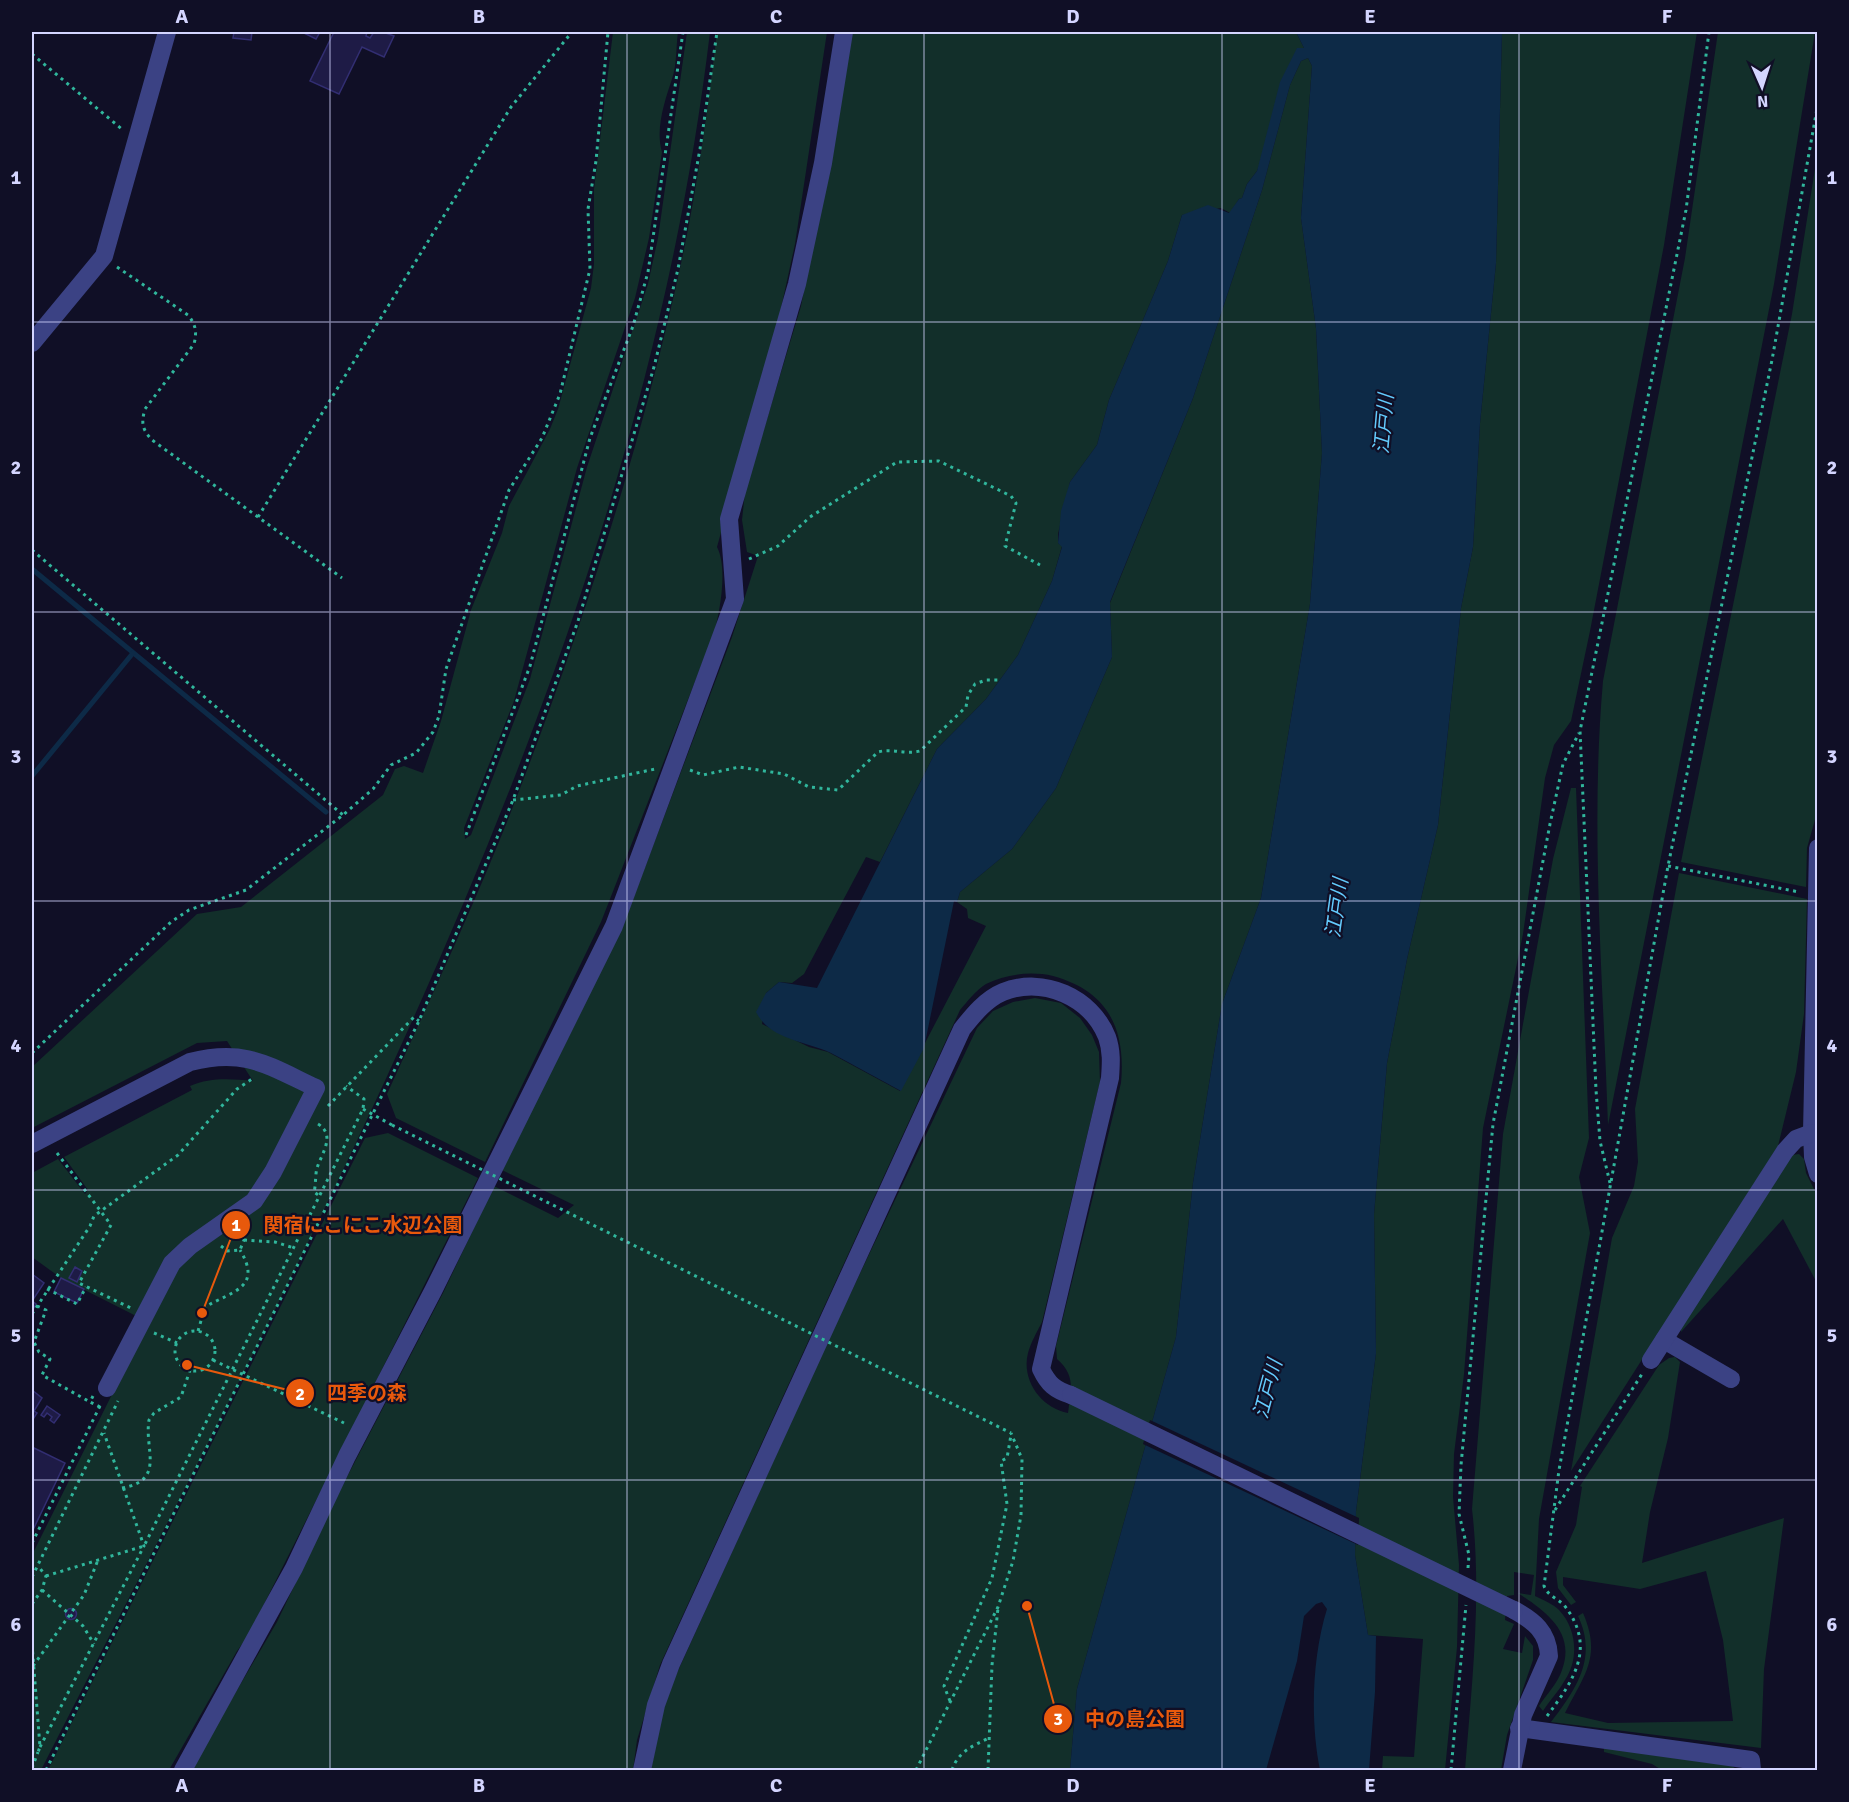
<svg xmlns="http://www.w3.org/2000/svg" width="1849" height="1802" font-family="Signika,'Noto Sans JP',sans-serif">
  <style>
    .green { fill: #122f2a }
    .water { fill: #0d2a47 }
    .pier { fill: #100f26 }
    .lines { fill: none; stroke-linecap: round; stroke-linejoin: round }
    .stream { stroke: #0d2a47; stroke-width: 5 }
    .building { fill: #1e1b46; stroke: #322e72; stroke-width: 1.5 }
    .path { stroke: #30b69c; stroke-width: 3; stroke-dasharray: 3 4.5; stroke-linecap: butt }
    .minor { stroke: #3b4284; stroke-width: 18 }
    .path-bridge { stroke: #30b69c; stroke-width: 3; stroke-dasharray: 3 4.5; stroke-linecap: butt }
    .minor-bridge { stroke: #3b4284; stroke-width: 18 }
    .grid { fill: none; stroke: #d4d5ff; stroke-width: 1.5; stroke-opacity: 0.55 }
    .labels { text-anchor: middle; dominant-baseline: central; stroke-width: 4.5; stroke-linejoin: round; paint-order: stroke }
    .water-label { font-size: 20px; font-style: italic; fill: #63cbfd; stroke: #100f26 }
    .leader { fill: none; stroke: #e8590c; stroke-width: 2 }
    .callout-dot { fill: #e8590c; stroke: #100f26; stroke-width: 2 }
    .mark-label { font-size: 18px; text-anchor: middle; font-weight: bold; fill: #fff }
    .callout-label { font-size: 20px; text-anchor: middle; font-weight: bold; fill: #e8590c; stroke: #100f26; stroke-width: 4.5; stroke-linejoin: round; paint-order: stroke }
    .neatline { fill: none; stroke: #d4d5ff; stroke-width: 2 }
    .grid-label { font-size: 20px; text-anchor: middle; font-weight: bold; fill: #d4d5ff }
  </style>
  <rect width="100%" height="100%" fill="#100f26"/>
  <g class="green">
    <path d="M613,32H678C676,46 677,65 672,79C665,100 655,129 662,152L649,238L635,298L577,468L514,701L464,828L465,839L471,835L530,679L587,467L648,284L658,238L687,32H710C636,657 321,1218 41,1770H32V1555L148,1322L61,1278L32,1257V1173L58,1159L85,1194L88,1190L64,1157L192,1090L190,1086C211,1077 231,1079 253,1081L227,1041L197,1043L32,1128V1067L197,914L241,907L383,795L395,769L404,766L423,773L441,721L471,610L502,533L509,506L550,429L558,409L591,288L594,264V189Z"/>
    <path d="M717,32H827L795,244L773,345L717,547C728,568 720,611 714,633L601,922L485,1162L396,1118L387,1094C428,1004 470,914 507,822C578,641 641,449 682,259C698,184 708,107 717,32Z"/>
    <path d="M846,32H1296L1304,48L1257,171L1247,184L1242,198L1239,199L1230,213L1221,208L1182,215L1168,261L1109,400L1097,445L1070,482L1058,534V543L1062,546L1052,581L1018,655L986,699L937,749L880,862L866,857L804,974L792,983L779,982L766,993L762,1024L809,1047L828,1052L900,1091L986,926L968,918L967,909L957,902L960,892L1012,849L1056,788L1112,657L1110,603L1193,398L1262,190L1290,85L1301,61L1308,58L1312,66L1301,218L1316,328L1322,453L1310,604L1261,898L1222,1004L1193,1183L1176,1337L1077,1689L1070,1770H651L662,1713L676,1675L833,1330L977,1028L993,1011L1013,1002L1035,998L1061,1003L1080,1018L1092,1035L1099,1052L1100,1082L1042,1322C1037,1332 1031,1342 1028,1353C1021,1380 1041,1408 1068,1413C1071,1389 1076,1376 1057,1359L1056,1346L1121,1083C1126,1029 1108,991 1053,976C1031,971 1006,974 986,984C976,990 967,1002 960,1010L660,1665L637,1740L633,1770H190L277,1622L337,1496L443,1293L494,1186L558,1218L574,1205L502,1170L622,928L732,637L758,556L747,552L742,520L745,492L801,306L816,229Z"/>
    <polygon points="1502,32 1697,32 1664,245 1590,631 1571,721 1554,745 1545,778 1523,934 1483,1128 1464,1374 1454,1454 1453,1497 1459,1565 1457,1647 1445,1770 1382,1770 1383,1756 1414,1757 1423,1639 1368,1635 1355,1555 1356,1511 1376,1353 1374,1214 1387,1063 1407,959 1438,825 1461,608 1473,547 1480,423 1496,263"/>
    <path d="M1718,32H1815L1774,284L1608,1125C1603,978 1590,828 1603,681L1685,258Z"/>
    <polygon points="1817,156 1818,809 1807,848 1806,887 1681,862 1792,314"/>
    <path d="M1571,788H1576L1589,1138L1579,1177L1590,1233L1539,1519L1535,1596C1543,1600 1553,1604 1559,1610C1577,1629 1579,1659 1565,1680C1559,1691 1550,1700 1543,1711L1539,1706C1546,1695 1558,1683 1562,1670C1576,1632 1545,1611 1518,1593L1531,1595L1534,1575L1514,1572V1595L1507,1596L1505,1620L1514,1624L1503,1649L1522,1653L1525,1636L1533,1646V1660L1507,1735L1501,1770H1465C1472,1683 1482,1596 1472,1509L1503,1134L1553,859Z"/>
    <polygon points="1679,873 1807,899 1804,1014 1796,1072 1778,1146 1571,1471 1612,1238 1634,1186 1638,1162 1635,1109"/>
    <polygon points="388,1133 478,1178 248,1636 237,1651 169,1770 48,1770 365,1138"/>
    <polygon points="1799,1154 1804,1159 1806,1173 1817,1195 1817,1283 1783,1219 1681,1332 1681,1326 1792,1155"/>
    <path d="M1675,1357L1680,1362L1668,1438L1650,1512L1642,1563L1784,1518L1764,1669L1761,1748L1551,1722C1576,1689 1598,1658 1578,1616L1583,1613C1602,1657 1584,1675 1565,1713L1608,1723L1733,1721L1723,1640L1706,1571L1640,1589L1563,1577V1585L1576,1602L1571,1605L1558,1588L1556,1572L1576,1525L1582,1487L1580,1486L1659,1365L1669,1358Z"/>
    <polygon points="1604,1748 1731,1765 1737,1770 1662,1770 1652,1764 1604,1752"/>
  </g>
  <path class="water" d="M1296,32H1502L1496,263L1480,423L1473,547L1461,608L1438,825L1407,959L1387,1063L1374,1214L1376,1353L1356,1511L1355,1555L1368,1635L1376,1636L1375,1692L1369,1770H1320C1310,1721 1312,1657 1327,1609L1322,1602L1316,1604L1304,1616L1297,1661L1266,1770H1070L1077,1689L1176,1337L1193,1183L1222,1004L1261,898L1310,604L1322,453L1316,328L1301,218L1312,66L1308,58L1301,61L1290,85L1262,190L1193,398L1110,602L1112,657L1056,788L1012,849L960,892L957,902L954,901L924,1048L901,1091C877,1078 854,1065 831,1053C805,1041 770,1040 756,1012L766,993L779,982L817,988L937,749L986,699L1018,655L1052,581L1062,547L1058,543L1061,511L1070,482L1097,445L1109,400L1168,261L1182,215L1208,205L1229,213L1239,199L1242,198L1247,184L1257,171L1280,82L1297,48H1304Z"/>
  <polygon class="pier" points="1150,1420 1359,1518 1358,1545 1143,1444"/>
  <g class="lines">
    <g class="stream">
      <polyline points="32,569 326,812"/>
      <polyline points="32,776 133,653"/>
    </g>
  </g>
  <g class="building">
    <polygon points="234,32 255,32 252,32 251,40 233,38"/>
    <polygon points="302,32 320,32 316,39"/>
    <polygon points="334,32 367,32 366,36 370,38 374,32 383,32 394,36 384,57 362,47 339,94 310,81"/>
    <polygon points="75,1267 82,1271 77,1282 69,1278"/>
    <polygon points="32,1274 44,1283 32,1301 36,1304 32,1311"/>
    <polygon points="61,1278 84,1289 77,1303 54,1292"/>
    <polygon points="32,1390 42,1398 34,1411 37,1413 32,1421"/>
    <polygon points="47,1406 60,1415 54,1423 50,1420 52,1417 47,1413 44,1417 41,1415"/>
    <polygon points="34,1448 65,1463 32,1532 32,1454"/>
    <circle cx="71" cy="1614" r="5.5"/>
  </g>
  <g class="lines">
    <g class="path">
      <polyline points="32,54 123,130"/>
      <path d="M117,267L188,315C196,325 197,332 194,344L145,409C141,423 142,429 152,440L342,578"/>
      <polyline points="258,517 511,107 572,32"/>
      <polyline points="32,550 343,815"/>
      <polyline points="749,559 778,546 810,517 897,462 939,461 1011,496 1016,503 1005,546 1040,565"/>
      <path d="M690,770L703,775L739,767L784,774L809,787L838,790L878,752C892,748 905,755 920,751L966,707L968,695L975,684L986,680H1000"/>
      <polyline points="513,800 561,795 577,786 655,769"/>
      <polyline points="466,835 530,666 590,438 633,326 648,272 683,32"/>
      <polyline points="1668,866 1799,892"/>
      <polyline points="32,1053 171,922 189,910 246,890 343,815 373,789 391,765 416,753 433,732 439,716 446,669 509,490 542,438 560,394 590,269 588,209 596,161 608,32"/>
      <polyline points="328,1106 414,1017 419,1021"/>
      <polyline points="363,1109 392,1125"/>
      <path d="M318,1124C336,1135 322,1153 317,1168C315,1176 316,1185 314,1192L320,1196"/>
      <polyline points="57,1153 111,1225 79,1283 131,1308"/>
      <polyline points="1610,1183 1600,1141 1596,1090 1580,731 1686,210 1709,32"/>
      <polyline points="244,1240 275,1242 294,1248"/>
      <polyline points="221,1246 227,1251 240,1250 244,1240 242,1231"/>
      <polyline points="47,1289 77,1304 86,1287"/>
      <polyline points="37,1306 46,1310 34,1342 39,1352 50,1359 42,1375 90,1402"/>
      <polyline points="32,1314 90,1226 94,1216 178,1155 237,1089 252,1079"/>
      <path d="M198,1331L205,1307C232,1291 263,1288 240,1250"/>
      <circle cx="195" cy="1351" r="20"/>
      <polyline points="154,1333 177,1343"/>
      <polyline points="213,1360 344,1423"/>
      <polyline points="93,1396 90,1402 100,1407"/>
      <path d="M122,1488C166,1480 144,1450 149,1420L154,1413L181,1397L190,1370"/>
      <polyline points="1555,1510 1642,1374"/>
      <polyline points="32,1543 101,1404"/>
      <polyline points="1468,1568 1469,1555 1459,1514 1461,1465 1493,1124 1550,824 1563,764 1579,733"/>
      <polyline points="46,1576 144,1546 363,1109 364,1099 346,1086"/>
      <polyline points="32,1577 118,1401"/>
      <polyline points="42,1590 83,1626 94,1644"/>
      <polyline points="32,1604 42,1590 46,1576 38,1566"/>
      <polyline points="32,1644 40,1747 38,1752 32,1752"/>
      <polyline points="33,1666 84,1595 98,1560"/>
      <polyline points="950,1701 944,1686 992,1578 1007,1504 1001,1461 1007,1458 1011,1435"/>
      <path d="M1547,1716C1574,1680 1597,1647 1564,1605C1557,1598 1548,1596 1544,1586L1559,1470L1668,866L1772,360L1818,103"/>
      <polyline points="40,1747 144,1546 104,1433"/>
      <polyline points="32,1768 38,1752"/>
      <polyline points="46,1770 419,1021 513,800 578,621 654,367 678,269 700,149 717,32"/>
      <polyline points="916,1770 998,1607 1013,1561 1021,1515 1022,1459 1011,1433"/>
      <path d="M952,1770C958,1752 972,1746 989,1738"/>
      <polyline points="988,1770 992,1665 998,1608"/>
      <polyline points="1451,1770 1466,1605"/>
    </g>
    <g class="minor">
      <polyline points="32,343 104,256 167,32"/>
      <polyline points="1818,848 1812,1133 1813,1157 1818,1174"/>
      <path d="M32,1144L190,1062C245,1048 267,1065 316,1088L273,1172L254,1201L190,1246L172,1263L107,1388"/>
      <polyline points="1664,1340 1731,1379"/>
      <polyline points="1651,1360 1785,1151 1796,1139 1812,1133"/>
      <polyline points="1519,1728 1751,1760 1752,1770"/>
      <polyline points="183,1770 294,1568 347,1456 433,1291 614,926 735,599 729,519 797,284 823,163 844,32"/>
      <path d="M642,1770L656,1705L671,1664L962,1029C973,1015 986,999 1003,992C1043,976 1091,997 1107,1037C1112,1051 1111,1064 1110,1078L1041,1369C1048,1384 1055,1390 1071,1395"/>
      <path d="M1512,1770L1523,1715L1549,1656C1548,1632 1534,1621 1514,1610"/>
    </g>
    <polyline class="path-bridge" points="392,1125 1011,1433"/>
    <polyline class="minor-bridge" points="1071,1395 1514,1610"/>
  </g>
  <path class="grid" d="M330,32V1770M627,32V1770M924,32V1770M1222,32V1770M1519,32V1770M32,322H1818M32,612H1818M32,901H1818M32,1190H1818M32,1480H1818"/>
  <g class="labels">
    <g class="water-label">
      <text transform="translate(1384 424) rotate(-85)">江戸川</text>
      <text transform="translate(1337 908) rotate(-82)">江戸川</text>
      <text transform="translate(1268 1389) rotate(-75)">江戸川</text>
    </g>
  </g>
  <path class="leader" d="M202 1313L236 1225M187 1365L300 1393M1027 1606L1058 1719"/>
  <g class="callout-dot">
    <circle cx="202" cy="1313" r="6"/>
    <circle cx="187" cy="1365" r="6"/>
    <circle cx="1027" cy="1606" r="6"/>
    <circle cx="236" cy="1225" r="15"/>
    <circle cx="300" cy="1393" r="15"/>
    <circle cx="1058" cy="1719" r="15"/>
  </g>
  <g class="mark-label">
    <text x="236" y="1231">1</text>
    <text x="300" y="1400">2</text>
    <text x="1058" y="1725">3</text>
  </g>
  <g class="callout-label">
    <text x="363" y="1232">関宿にこにこ水辺公園</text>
    <text x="367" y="1400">四季の森</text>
    <text x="1135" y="1726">中の島公園</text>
  </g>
  <rect width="1849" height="1802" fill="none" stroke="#100f26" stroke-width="66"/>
  <g transform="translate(1762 87) rotate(177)" stroke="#100f26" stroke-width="4.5" paint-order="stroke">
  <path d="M0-4.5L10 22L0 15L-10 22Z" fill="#d4d5ff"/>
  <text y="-9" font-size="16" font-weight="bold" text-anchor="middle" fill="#d4d5ff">N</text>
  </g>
  <rect x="33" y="33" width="1783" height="1736" class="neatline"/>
  <g class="grid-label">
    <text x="182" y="23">A</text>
    <text x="479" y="23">B</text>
    <text x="776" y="23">C</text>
    <text x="1073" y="23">D</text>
    <text x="1370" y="23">E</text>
    <text x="1667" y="23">F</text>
    <text x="16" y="184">1</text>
    <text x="1832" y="184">1</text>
    <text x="16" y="474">2</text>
    <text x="1832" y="474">2</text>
    <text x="16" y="763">3</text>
    <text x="1832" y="763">3</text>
    <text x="16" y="1052">4</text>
    <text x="1832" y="1052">4</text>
    <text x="16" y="1342">5</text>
    <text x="1832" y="1342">5</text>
    <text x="16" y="1631">6</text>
    <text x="1832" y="1631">6</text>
    <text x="182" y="1792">A</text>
    <text x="479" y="1792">B</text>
    <text x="776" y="1792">C</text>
    <text x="1073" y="1792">D</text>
    <text x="1370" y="1792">E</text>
    <text x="1667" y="1792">F</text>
  </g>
</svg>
